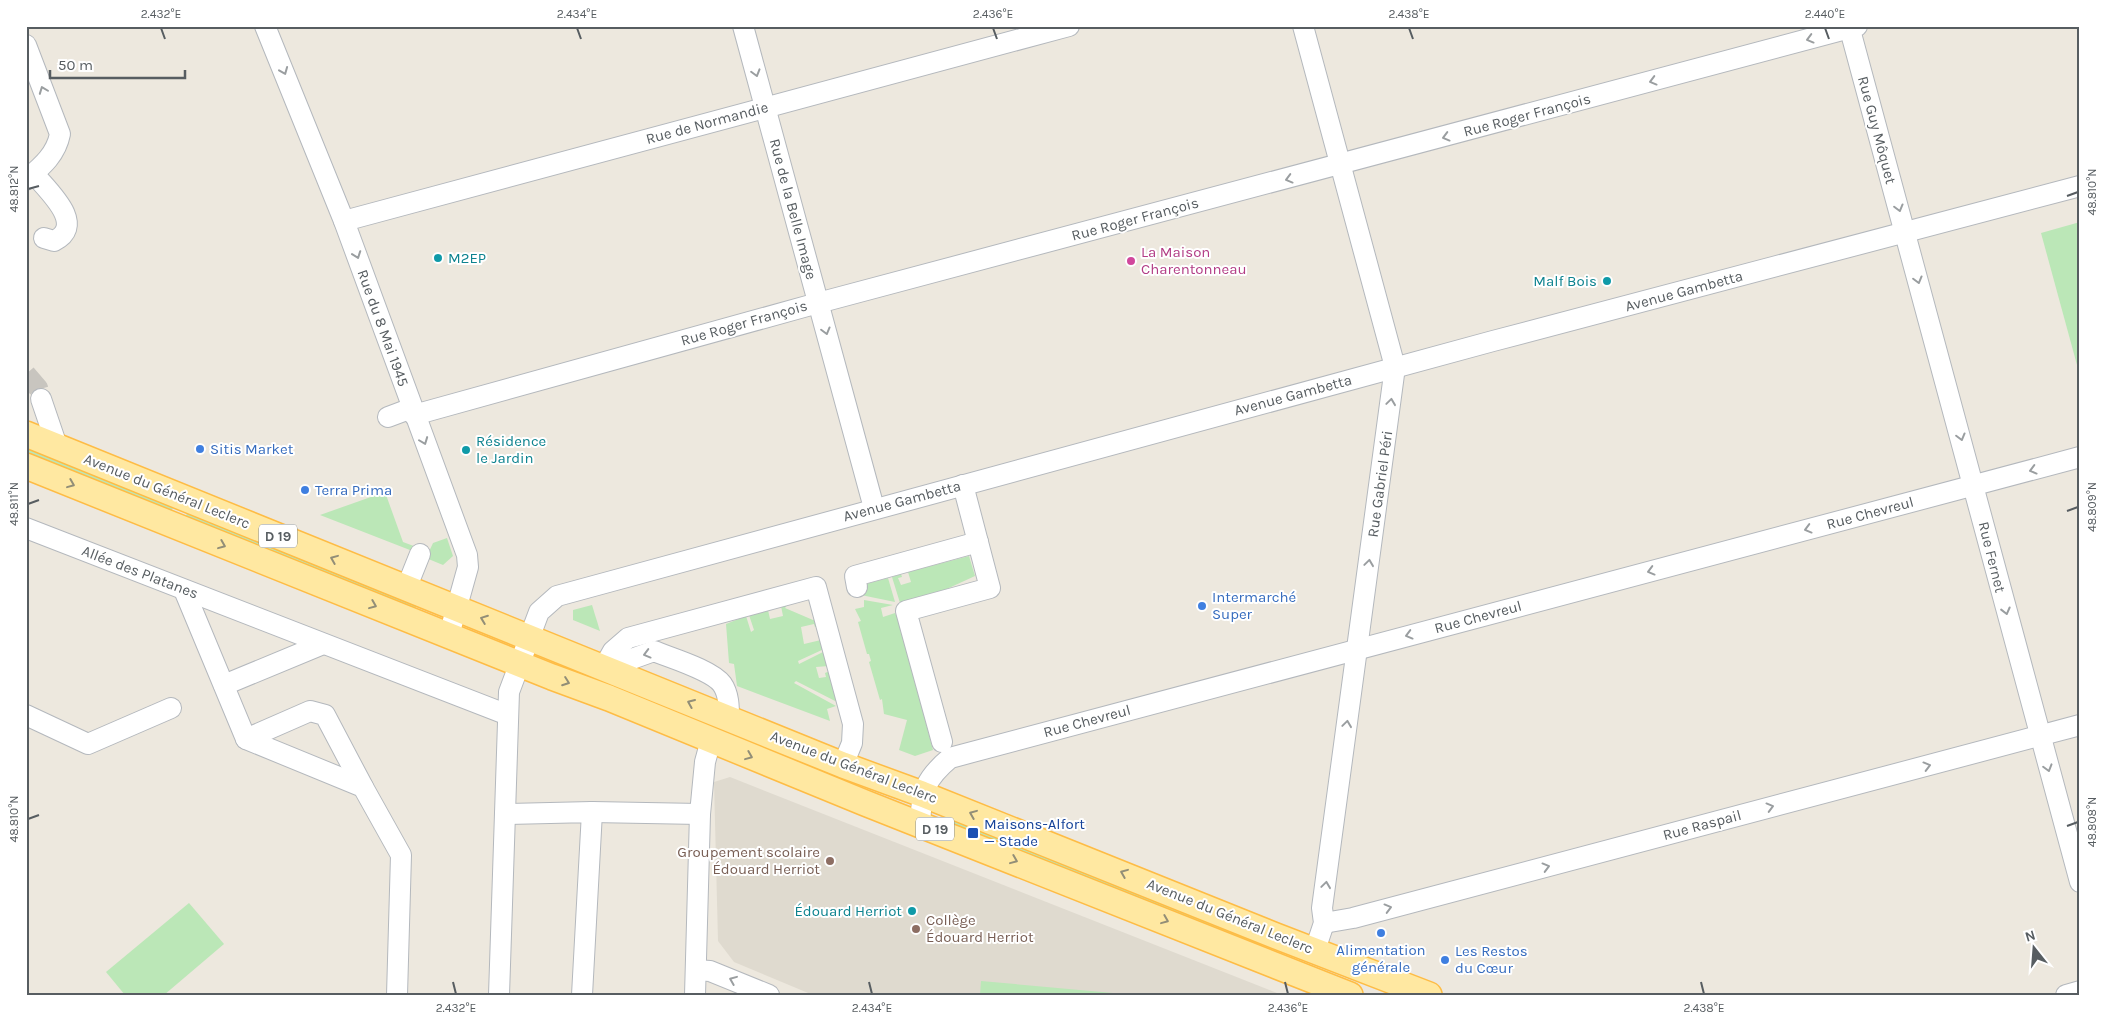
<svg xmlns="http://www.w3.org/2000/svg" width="2106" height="1021" font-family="Karla,sans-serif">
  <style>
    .education { fill: #dfdacf }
    .green { fill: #bbe7b7 }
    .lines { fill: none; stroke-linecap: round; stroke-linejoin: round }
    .minor-tunnel { stroke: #c8c5bf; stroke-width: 20; stroke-dasharray: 20 10; stroke-linecap: butt }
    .minor-casing { stroke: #b4b8bd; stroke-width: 22 }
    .major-casing { stroke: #febc45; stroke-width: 28 }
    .minor { stroke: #fff; stroke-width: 20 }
    .major { stroke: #ffe8a1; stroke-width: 25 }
    .oneway { stroke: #9a9ea0 }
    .oneway2 { stroke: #928e77 }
    .ticks { fill: none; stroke: #575d61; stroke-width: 2 }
    .culture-dot { fill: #0f9aa8; stroke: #fff; stroke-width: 2 }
    .hotel-dot { fill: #d1479c; stroke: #fff; stroke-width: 2 }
    .shop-dot { fill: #3f7fe0; stroke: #fff; stroke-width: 2 }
    .transit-dot { fill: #1a4fb4; stroke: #fff; stroke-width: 2 }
    .education-dot { fill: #8d6e63; stroke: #fff; stroke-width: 2 }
    .labels { text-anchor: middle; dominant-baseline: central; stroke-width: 4; stroke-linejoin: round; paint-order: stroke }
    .shield { fill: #fff; stroke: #898e90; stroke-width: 1 }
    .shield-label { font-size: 14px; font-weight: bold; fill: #575d61 }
    .street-label { font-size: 15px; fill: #575d61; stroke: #fff }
    .hotel-label { font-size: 15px; fill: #b23c85; stroke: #fff; text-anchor: start }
    .culture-label { font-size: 15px; fill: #0d838f; stroke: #fff; text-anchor: start }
    .shop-label { font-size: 15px; fill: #366cbe; stroke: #fff; text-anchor: start }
    .transit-label { font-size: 15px; fill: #164399; stroke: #fff; text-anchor: start }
    .education-label { font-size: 15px; fill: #785e54; stroke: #fff; text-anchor: end }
    .neatline { fill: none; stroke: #575d61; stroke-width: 2 }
    .ticks-label { font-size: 12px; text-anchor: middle; fill: #575d61 }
  </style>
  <rect width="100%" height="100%" fill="#ede8de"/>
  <polygon class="education" points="730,777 1282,995 813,995 734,962 718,941 714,782"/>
  <g class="green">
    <polygon points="2080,222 2080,376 2041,233"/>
    <polygon points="26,446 174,505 170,515 26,457"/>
    <polygon points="385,492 403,542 419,548 415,552 320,515"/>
    <polygon points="188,511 418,602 414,611 184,520"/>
    <polygon points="447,538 453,556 443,565 426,558 433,543"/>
    <polygon points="969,556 975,576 914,604 900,603 892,577 901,574 902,577 898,578 901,585 911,582 908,572"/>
    <polygon points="888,578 895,602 861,595 862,585"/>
    <polygon points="864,600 893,605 881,608 883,617 895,613 900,624 933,750 915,756 899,750 907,720 884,714 882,699 880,700 869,662 871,661 869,654 867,654 858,622 861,621 855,609 864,607"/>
    <polygon points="788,604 785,608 813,620 816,619 818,627 815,627 814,624 801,627 804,644 821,640 824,649 798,661 799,664 825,651 829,666 816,667 819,678 826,677 825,673 830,671 837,702 796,681 794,683 836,706 827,709 830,721 737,686 734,664 729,663 726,624 746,616 751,632 754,630 749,615 768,610 770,619 783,616 781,606"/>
    <polygon points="592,605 600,631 573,620 573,610"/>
    <polygon points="941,813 1264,939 1260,948 945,822"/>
    <polygon points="189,903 224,944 164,995 125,995 106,972"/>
    <polygon points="981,981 1124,994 1124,995 980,995"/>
  </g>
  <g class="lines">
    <polyline class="minor-tunnel" points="26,374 38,388 41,399"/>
    <defs>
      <g id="minor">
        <polyline points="265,26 344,221 467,555 468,567 449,635"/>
        <polyline points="743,26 874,508"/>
        <polyline points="1303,26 1395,367 1322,908 1324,923 1315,950"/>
        <polyline points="1849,26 2080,882"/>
        <path d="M26,45L60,134C56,155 41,167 26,180"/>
        <path d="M34,174C48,191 87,225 54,241L44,238"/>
        <polyline points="344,221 1069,26"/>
        <polyline points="41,399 57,446"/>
        <polyline points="414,415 818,303 1857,26"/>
        <polyline points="388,417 412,408"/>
        <polyline points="26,528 508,715"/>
        <polyline points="857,587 855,576 978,542"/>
        <polyline points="406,589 420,554"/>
        <polyline points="184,590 246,739 363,787 401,855 397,995"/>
        <polyline points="604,667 613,651 628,638 816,587 853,724 852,743 843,765"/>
        <path d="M615,671L629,660L654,651C671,658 712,670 722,684C729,694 729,707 729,719"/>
        <polyline points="224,685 323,644"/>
        <polyline points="26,715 88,744 171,708"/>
        <polyline points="246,739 310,711 325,715 363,787"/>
        <polyline points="942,742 906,611 990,588 963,485"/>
        <polyline points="592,812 700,814"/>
        <polyline points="505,814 592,812 582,995"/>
        <path d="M920,823C922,790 925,779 950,758L2080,457"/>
        <polyline points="1324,923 1353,918 2080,725"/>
        <polyline points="696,970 710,971 769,995"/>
        <polyline points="499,995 509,692 539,612 557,596 1493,341 2080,186"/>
        <polyline points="695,995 700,814 705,762 711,740"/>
        <polyline points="2066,995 2080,991"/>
      </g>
      <g id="major">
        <polyline points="26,434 843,765 922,794 1276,936 1429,995"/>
        <polyline points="26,466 552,677 609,698 865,803 1350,995"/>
      </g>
    </defs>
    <use href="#minor" class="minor-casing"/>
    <use href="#major" class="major-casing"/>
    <use href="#minor" class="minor"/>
    <use href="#major" class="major"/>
  </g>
  <defs><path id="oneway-chevron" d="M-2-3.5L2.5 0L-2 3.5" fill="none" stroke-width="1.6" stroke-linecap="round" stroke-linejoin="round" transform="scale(1.25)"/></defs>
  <g class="oneway">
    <use href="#oneway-chevron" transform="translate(1810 39) rotate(165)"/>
    <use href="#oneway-chevron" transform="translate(284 71) rotate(68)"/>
    <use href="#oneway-chevron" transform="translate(756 73) rotate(74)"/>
    <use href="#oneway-chevron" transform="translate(1653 81) rotate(165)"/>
    <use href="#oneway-chevron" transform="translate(43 90) rotate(-111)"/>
    <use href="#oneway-chevron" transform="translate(1446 137) rotate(165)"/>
    <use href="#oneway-chevron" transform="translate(1289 179) rotate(165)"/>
    <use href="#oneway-chevron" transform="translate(1899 208) rotate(75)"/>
    <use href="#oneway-chevron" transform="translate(357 255) rotate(70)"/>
    <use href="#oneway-chevron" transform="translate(1918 280) rotate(75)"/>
    <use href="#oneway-chevron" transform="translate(826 331) rotate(75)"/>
    <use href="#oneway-chevron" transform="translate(1391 402) rotate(-82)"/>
    <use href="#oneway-chevron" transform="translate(1961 437) rotate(75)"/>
    <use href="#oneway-chevron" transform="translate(424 441) rotate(69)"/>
    <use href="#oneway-chevron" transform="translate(2033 470) rotate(165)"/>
    <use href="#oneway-chevron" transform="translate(1808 529) rotate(165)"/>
    <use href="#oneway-chevron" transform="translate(1369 563) rotate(-82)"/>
    <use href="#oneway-chevron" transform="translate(1651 571) rotate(165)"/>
    <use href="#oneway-chevron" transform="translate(2006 611) rotate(76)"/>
    <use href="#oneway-chevron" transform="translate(1409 635) rotate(165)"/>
    <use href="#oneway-chevron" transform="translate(647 654) rotate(165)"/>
    <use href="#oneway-chevron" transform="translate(1347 724) rotate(-82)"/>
    <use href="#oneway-chevron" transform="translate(1927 766) rotate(-15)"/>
    <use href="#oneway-chevron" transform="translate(2048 768) rotate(74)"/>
    <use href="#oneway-chevron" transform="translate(1770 807) rotate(-15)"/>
    <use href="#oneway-chevron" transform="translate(1546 867) rotate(-15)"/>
    <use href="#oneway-chevron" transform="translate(1326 885) rotate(-82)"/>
    <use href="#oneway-chevron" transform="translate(1388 908) rotate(-15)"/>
    <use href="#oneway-chevron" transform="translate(733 980) rotate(-158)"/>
  </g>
  <g class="oneway2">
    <use href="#oneway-chevron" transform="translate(71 484) rotate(22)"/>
    <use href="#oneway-chevron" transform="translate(222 545) rotate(22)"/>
    <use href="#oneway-chevron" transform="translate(334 559) rotate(-158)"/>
    <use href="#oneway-chevron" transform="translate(373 605) rotate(22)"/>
    <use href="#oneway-chevron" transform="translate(484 619) rotate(-159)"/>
    <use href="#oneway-chevron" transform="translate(566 682) rotate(20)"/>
    <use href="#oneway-chevron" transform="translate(691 703) rotate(-157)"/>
    <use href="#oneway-chevron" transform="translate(749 756) rotate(22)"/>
    <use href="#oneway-chevron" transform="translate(973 814) rotate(-158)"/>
    <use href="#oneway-chevron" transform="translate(1014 860) rotate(22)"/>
    <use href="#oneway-chevron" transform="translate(1124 873) rotate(-158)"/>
    <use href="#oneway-chevron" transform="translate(1165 920) rotate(22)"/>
  </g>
  <path class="ticks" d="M161,28L165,39M577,28L581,39M993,28L997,39M1409,28L1413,39M1825,28L1829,39M28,189L39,186M2067,196L2078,192M28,504L39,500M2067,511L2078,507M28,819L39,815M2067,826L2078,822M453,982L456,994M869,982L872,994M1285,982L1288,994M1701,982L1704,994"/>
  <g class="culture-dot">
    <circle cx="438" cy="258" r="5"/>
    <circle cx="1607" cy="281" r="5"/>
    <circle cx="466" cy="450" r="5"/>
    <circle cx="912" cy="911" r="5"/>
  </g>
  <circle class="hotel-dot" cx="1131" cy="261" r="5"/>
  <g class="shop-dot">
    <circle cx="200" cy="449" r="5"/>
    <circle cx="305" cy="490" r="5"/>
    <circle cx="1202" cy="606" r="5"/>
    <circle cx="1381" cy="933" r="5"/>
    <circle cx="1445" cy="960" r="5"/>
  </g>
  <rect class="transit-dot" x="967" y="827" width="12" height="12" rx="2.5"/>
  <g class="education-dot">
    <circle cx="830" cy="861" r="5"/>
    <circle cx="916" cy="929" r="5"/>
  </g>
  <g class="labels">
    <g class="shield">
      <rect x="259" y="524.5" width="38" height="23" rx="4"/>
      <rect x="916" y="817.5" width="38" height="23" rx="4"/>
    </g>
    <g class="shield-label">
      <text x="278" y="536">D 19</text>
      <text x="935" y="829">D 19</text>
    </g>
    <g class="street-label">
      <text transform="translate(1527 115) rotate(-15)">Rue Roger François</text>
      <text transform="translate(707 123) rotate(-15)">Rue de Normandie</text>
      <text transform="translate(1877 130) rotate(75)">Rue Guy Môquet</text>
      <text transform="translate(793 209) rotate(75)">Rue de la Belle Image</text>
      <text transform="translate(1135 219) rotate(-15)">Rue Roger François</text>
      <text transform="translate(1684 291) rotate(-15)">Avenue Gambetta</text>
      <text transform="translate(744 323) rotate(-16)">Rue Roger François</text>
      <text transform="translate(383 328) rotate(70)">Rue du 8 Mai 1945</text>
      <text transform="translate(1293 395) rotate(-15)">Avenue Gambetta</text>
      <text transform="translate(1380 484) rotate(-82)">Rue Gabriel Péri</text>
      <text transform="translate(167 491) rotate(22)">Avenue du Général Leclerc</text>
      <text transform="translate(902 501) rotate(-15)">Avenue Gambetta</text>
      <text transform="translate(1870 513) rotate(-15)">Rue Chevreul</text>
      <text transform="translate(1992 557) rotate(76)">Rue Fernet</text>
      <text transform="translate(140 572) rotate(21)">Allée des Platanes</text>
      <text transform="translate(1478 617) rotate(-15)">Rue Chevreul</text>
      <text transform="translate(1087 721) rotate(-15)">Rue Chevreul</text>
      <text transform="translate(854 767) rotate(21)">Avenue du Général Leclerc</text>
      <text transform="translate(1702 825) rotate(-15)">Rue Raspail</text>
      <text transform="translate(1230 916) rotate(22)">Avenue du Général Leclerc</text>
    </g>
    <g class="hotel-label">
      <text x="1141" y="252">La Maison<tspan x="1141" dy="17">Charentonneau</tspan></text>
    </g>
    <g class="culture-label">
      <text x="448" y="258">M2EP</text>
      <text x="1597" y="281" text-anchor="end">Malf Bois</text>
      <text x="476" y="441">Résidence<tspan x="476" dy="17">le Jardin</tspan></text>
      <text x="902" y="911" text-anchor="end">Édouard Herriot</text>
    </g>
    <g class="shop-label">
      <text x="210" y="449">Sitis Market</text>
      <text x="315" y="490">Terra Prima</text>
      <text x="1212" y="597">Intermarché<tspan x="1212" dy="17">Super</tspan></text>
      <text x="1381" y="950" text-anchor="middle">Alimentation<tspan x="1381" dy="17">générale</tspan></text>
      <text x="1455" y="951">Les Restos<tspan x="1455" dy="17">du Cœur</tspan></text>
    </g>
    <g class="transit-label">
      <text x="984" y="824">Maisons-Alfort<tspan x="984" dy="17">— Stade</tspan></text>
    </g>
    <g class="education-label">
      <text x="820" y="852">Groupement scolaire<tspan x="820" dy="17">Édouard Herriot</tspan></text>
      <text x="926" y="920" text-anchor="start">Collège<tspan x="926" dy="17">Édouard Herriot</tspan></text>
    </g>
  </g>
  <rect width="2106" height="1021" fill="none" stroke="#ffffff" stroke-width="55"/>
  <g transform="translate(2034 948) rotate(343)" stroke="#ffffff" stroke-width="4" paint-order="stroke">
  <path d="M0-4L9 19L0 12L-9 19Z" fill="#575d61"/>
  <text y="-8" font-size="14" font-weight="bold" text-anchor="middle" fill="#575d61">N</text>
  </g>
  <path d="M50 70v8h135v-8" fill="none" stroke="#575d61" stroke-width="2.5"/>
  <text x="58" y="70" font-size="15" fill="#575d61" stroke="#ffffff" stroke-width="4" paint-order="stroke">50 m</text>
  <rect x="28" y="28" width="2050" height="966" class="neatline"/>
  <g class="ticks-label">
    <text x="161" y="18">2.432°E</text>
    <text x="577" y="18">2.434°E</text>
    <text x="993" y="18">2.436°E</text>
    <text x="1409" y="18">2.438°E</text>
    <text x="1825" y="18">2.440°E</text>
    <text transform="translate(14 189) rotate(-90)" y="4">48.812°N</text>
    <text transform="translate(2092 192) rotate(-90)" y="4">48.810°N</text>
    <text transform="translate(14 504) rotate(-90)" y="4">48.811°N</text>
    <text transform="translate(2092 507) rotate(-90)" y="4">48.809°N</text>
    <text transform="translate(14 819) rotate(-90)" y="4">48.810°N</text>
    <text transform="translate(2092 822) rotate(-90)" y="4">48.808°N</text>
    <text x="456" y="1012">2.432°E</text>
    <text x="872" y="1012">2.434°E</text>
    <text x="1288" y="1012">2.436°E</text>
    <text x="1704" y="1012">2.438°E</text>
  </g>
</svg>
